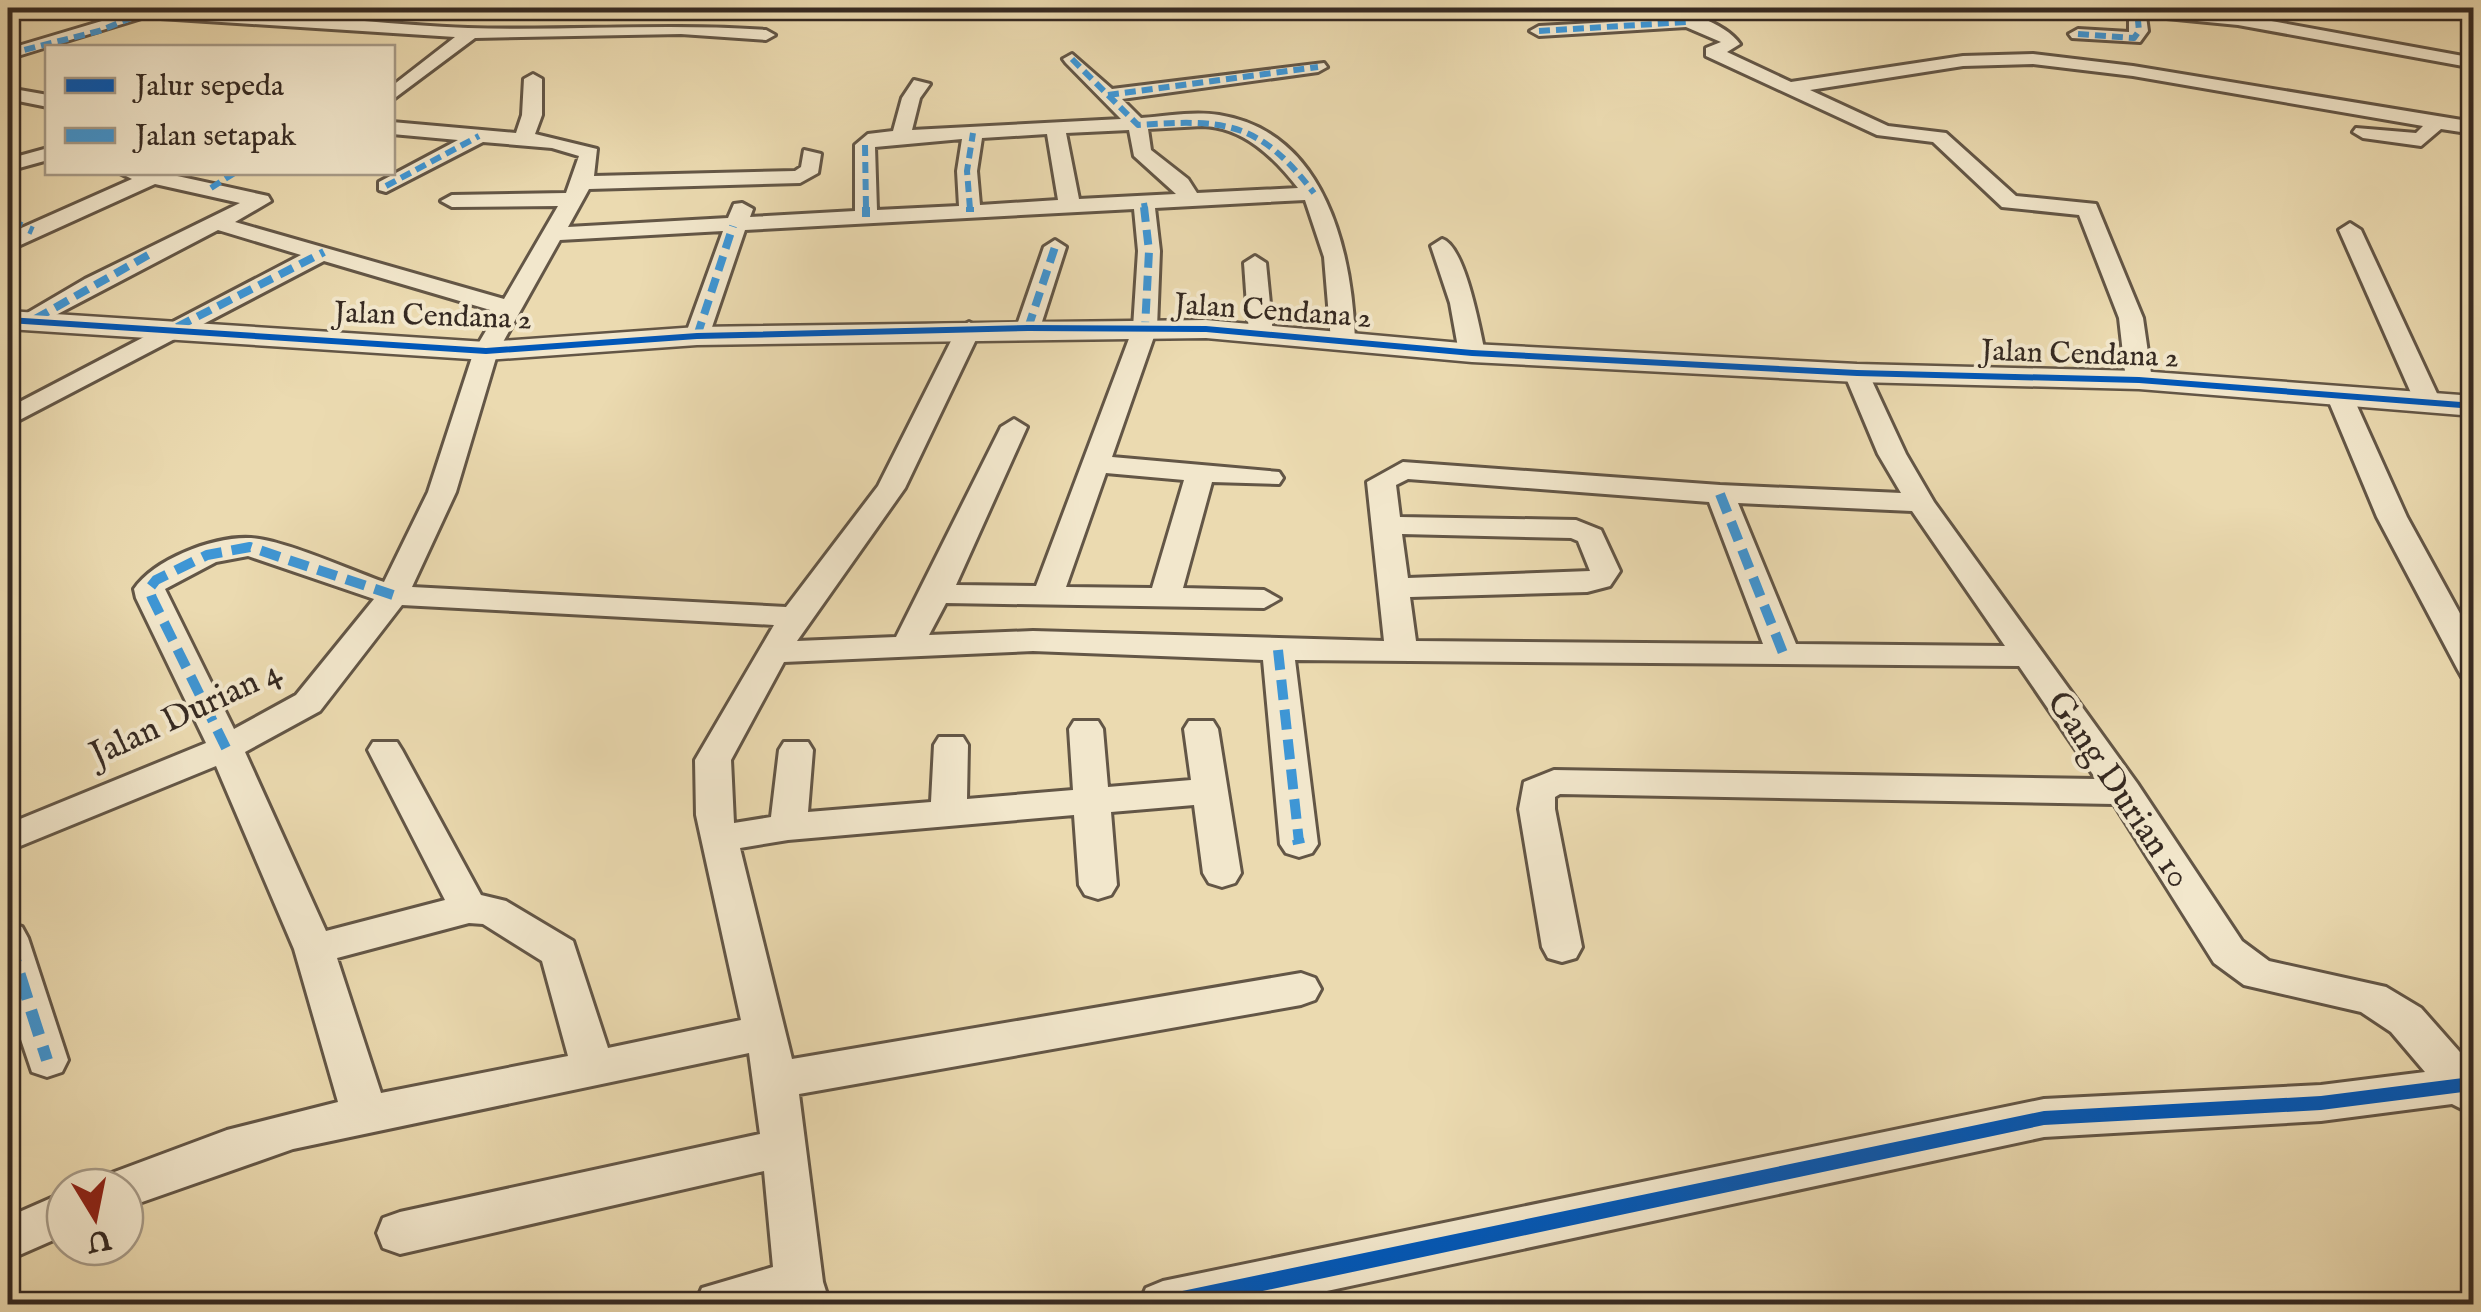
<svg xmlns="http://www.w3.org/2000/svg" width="2481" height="1312" font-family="'IM FELL English',serif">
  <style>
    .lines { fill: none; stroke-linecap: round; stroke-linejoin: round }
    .minor-casing { stroke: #635646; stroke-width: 6 }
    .tertiary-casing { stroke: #635646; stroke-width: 5 }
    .minor { fill: #f2e7cc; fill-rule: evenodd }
    .tertiary { fill: #f2e7cc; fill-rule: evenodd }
    .quiet-far3 { stroke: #3e96d5; stroke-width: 6; stroke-dasharray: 11 6; stroke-linecap: butt }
    .quiet-far2 { stroke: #3e96d5; stroke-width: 8; stroke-dasharray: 15 8; stroke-linecap: butt }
    .quiet-far1 { stroke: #3e96d5; stroke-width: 10; stroke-dasharray: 20 10; stroke-linecap: butt }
    .quiet { stroke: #3e96d5; stroke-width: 12; stroke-dasharray: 26 12; stroke-linecap: butt }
    .cycleway-casing { stroke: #f2e7cc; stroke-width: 7 }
    .cycleway { fill: #0057b8; fill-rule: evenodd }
    .labels { text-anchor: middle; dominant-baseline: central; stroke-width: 8; stroke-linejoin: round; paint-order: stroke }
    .far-street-label { font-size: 30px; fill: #362a22; stroke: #f2e7cc }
    .street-label { font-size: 35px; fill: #362a22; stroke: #f2e7cc }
  </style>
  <rect width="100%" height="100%" fill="#ebdab0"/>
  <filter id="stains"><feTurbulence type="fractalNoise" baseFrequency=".002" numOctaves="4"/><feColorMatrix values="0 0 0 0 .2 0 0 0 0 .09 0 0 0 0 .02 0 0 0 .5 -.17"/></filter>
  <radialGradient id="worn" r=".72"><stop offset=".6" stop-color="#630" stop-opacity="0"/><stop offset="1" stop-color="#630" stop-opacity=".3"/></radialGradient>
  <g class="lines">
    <defs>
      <g id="minor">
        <polygon points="8,8 40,8 8,17"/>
        <path d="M80,8C208,0 340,23 468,28C568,31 666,23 766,30L775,35L766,40L681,34L475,38L392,100V86L455,37L145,17L8,59V49L122,15Z"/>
        <path d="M1648,8C1674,6 1724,21 1740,44L1727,52L1791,82L1963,56L2033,54L2133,66L2474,122V134L2441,129L2421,146L2363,138L2353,132L2356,128L2416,133L2423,126L2133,76L2033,64L1963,66L1810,90L1888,126L1946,133L2016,196L2096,204L2143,318L2152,380L2139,388L2126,380L2119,318L2079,215L2002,207L1933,142L1877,135L1706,56V48L1721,42L1686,27L1539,36L1530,31L1539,26L1667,19Z"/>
        <polygon points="2110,8 2238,15 2474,58 2474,68 2238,25 2146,16 2148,31 2140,42 2072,38 2069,34 2078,29 2129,32 2129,14"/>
        <path d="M1072,54L1112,89L1324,63L1327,67L1318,72L1122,99L1141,118C1167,116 1194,111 1219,115C1326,132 1352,252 1355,341L1343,348L1331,341L1324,257L1305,200L1155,208L1160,251L1157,328L1112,457L1279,472L1283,478L1279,484L1212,482L1183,588L1264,590L1280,599L1264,608L946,603L929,635L1033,631L1384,641L1367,482L1403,462L1720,485L1901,493L1878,454L1844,373L1848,368H1866L1906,454L1934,502L2137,783L2242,941L2269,961L2386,987L2421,1008L2474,1068V1115L2452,1104L2321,1121L2044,1137L1266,1304H1139L1146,1288L1163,1281L2044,1099L2321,1085L2425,1072L2391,1032L2361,1012L2244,985L2214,963L2114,804L1560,794L1555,797V809L1582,947L1576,958L1562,962L1548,958L1542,947L1519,809L1524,782L1554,770L2096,779L2019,666L1295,660L1318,844L1312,853L1299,857L1286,853L1280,844L1263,660L1033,651L784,662L731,760L734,823L771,817L779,750L784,742H808L813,750L808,812L931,802L934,745L939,737H963L968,745L967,799L1073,790L1069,729L1074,721H1098L1103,729L1108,787L1191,780L1184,729L1189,721H1213L1218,729L1241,873L1235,883L1222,887L1209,883L1203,873L1194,805L1111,812L1117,885L1111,895L1098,899L1085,895L1079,885L1074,815L788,840L740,848L792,1059L1301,973L1315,978L1321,989L1315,1000L1301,1005L799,1094L823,1282L830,1304H695L702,1288L773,1267L764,1171L400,1254L383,1248L377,1233L383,1218L400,1212L760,1134L749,1053L293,1149L125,1208V1187H103L109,1174L227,1130L338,1102L294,949L216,766L8,851V824L206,743L136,598L134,589C154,559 214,536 251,538C284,540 350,570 384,582L428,492L474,351L497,312L324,261L8,426V408L301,255L218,230L31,328L19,321L22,316L85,279L240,203L155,184L16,247L8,249V234L132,179L118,172H159L268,196L271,201L235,222L504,299L558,206L452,207L441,201L452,195L566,193L579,156L552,148L483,142L386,192L379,190V182L458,140L392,134V122L516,133L522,115L524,79L533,74L542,79V115L535,134L597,149L594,176L795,171L801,167L804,150L821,154L818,173L800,183L589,189L568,227L728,218L734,204L742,203L753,209L750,217L855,211V145L868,134L893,131L902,98L914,80L930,84L920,98L912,130L1121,119L1066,63L1063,59ZM1202,126C1243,127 1274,157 1298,188L1197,193L1188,179L1151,150L1148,129ZM1129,130L1134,156L1176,194L1079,199L1066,133ZM1047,134L1058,200L980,205L977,171L982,138ZM962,139L957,171L959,206L877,210L875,147ZM1134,209L1138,251L1133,328L1036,586L956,585L1027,427L1014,419L1001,427L896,637L797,641L905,488L981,329L969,322L957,329L878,486L786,607L412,587L456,492L498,351L560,240L723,231L685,336L697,343L709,336L745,230ZM1106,473L1184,480L1152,588L1066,587ZM1408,479L1709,502L1763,644L1416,641L1410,597L1587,592L1610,586L1620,571L1601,530L1576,520L1400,517L1396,485ZM1738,503L1912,511L2005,646L1796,644ZM1402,534L1571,538L1578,541L1590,571L1408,578ZM248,556L374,599L296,695L234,729L165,589L216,562ZM402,605L774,625L695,760L696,815L741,1020L608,1048L573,941L506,901L481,895L402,750L397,742H373L368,750L445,900L326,931L245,752L320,711ZM469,923L483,924L542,961L568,1056L381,1093L337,958Z"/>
        <polygon points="8,88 48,95 48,107 8,99"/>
        <polygon points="48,148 48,160 8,171 8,159"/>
        <polygon points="2350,223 2361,230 2441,402 2437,408 2419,408 2415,402 2339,230"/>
        <path d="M1442,239C1465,245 1480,330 1485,353L1481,358H1463L1459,353L1450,303L1431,246Z"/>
        <polygon points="1055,240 1066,247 1040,328 1028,335 1019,333 1016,328 1044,247"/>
        <polygon points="1255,256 1266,263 1273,334 1261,341 1249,334 1244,263"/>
        <polygon points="2340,389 2353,397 2407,517 2474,639 2474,680 2462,677 2458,670 2377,517 2327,397"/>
        <polygon points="8,923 22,927 28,938 68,1060 62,1072 47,1077 32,1072 8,1001"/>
        <polygon points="65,1192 65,1235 8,1260 8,1217"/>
      </g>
      <polygon id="tertiary" points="8,311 486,342 697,327 1206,320 1472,344 1857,364 2139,371 2474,396 2474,416 2139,389 1857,382 1472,362 1206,338 697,345 486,360 8,329"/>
    </defs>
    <use href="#minor" class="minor-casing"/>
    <use href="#tertiary" class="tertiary-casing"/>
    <use href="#minor" class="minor"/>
    <use href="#tertiary" class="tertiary"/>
    <g class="quiet-far3">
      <polyline points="1539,31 1687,22"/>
      <polyline points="2078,34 2134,38 2139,31 2137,10"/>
      <polyline points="8,54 99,31 141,14"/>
      <path d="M1072,59L1138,125C1225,119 1259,121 1314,193"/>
      <polyline points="1108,95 1318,67"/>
      <polyline points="865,145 866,209"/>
      <polyline points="386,186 479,136"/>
      <polyline points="211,188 236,172"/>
      <polyline points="1144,203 1145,209"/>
      <polyline points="970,209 967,171 973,133"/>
    </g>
    <g class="quiet-far2">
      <polyline points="866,207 866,217"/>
      <polyline points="970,207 970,212"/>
      <polyline points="1144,207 1149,251 1145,328"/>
      <polyline points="8,220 33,231"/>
      <polyline points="35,319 150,254"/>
      <polyline points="177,327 324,252"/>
      <polyline points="1028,328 1055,247"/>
      <polyline points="697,336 733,226"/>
    </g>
    <g class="quiet-far1">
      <polyline points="1720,494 1783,653"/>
      <polyline points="1278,650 1299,842"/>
      <polyline points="226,748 152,598 149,589 156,580 207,555 250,547 393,595"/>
    </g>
    <g class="quiet">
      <polyline points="1298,839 1299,844"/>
      <polyline points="8,938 47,1060"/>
    </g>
    <defs>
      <g id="cycleway">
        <polygon points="8,317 486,348 697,333 1028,325 1206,326 1472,350 1857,370 2139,377 2474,403 2474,409 2139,383 1857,376 1472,356 1206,332 1028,331 697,339 486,354 8,323"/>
        <polygon points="2463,1078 2469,1080 2471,1085 2469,1090 2463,1092 2321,1110 2044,1125 1202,1304 1154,1304 1156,1298 1163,1295 2044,1111 2321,1096"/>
      </g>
    </defs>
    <use href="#cycleway" class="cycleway-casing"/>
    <use href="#cycleway" class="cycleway"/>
  </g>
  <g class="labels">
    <g class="far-street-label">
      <text transform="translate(1273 312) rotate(4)">Jalan Cendana 2</text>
      <text transform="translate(433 317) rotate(2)">Jalan Cendana 2</text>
      <text transform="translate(2080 355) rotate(2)">Jalan Cendana 2</text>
    </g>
    <g class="street-label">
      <text transform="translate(186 714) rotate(-25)">Jalan Durian 4</text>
      <text transform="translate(2118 790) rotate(56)">Gang Durian 10</text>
    </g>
  </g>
  <rect width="2481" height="1312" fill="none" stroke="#ebdab0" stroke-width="40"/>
  <rect x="10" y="10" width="2461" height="1292" fill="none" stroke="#362a22" stroke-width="5"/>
  <rect x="20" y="20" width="2441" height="1272" fill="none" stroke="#362a22" stroke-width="2.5"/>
  <rect x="45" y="45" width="350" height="130" fill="#f2e7cc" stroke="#a79b88" stroke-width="2.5"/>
  <rect x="65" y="78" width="50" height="15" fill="#0057b8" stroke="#a79b88" stroke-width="2.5"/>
  <text x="135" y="95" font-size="30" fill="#362a22">Jalur sepeda</text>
  <rect x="65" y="128" width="50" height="15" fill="#3e96d5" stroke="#a79b88" stroke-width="2.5"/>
  <text x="135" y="145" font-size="30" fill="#362a22">Jalan setapak</text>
  <g transform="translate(95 1217) rotate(170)"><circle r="48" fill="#f2e7cc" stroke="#a79b88" stroke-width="2.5"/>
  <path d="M0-8L18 38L0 25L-18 38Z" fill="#8f2418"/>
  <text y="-15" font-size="28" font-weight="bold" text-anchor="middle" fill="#362a22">U</text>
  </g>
  <rect width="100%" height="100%" filter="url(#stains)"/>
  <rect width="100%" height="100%" fill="url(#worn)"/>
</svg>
